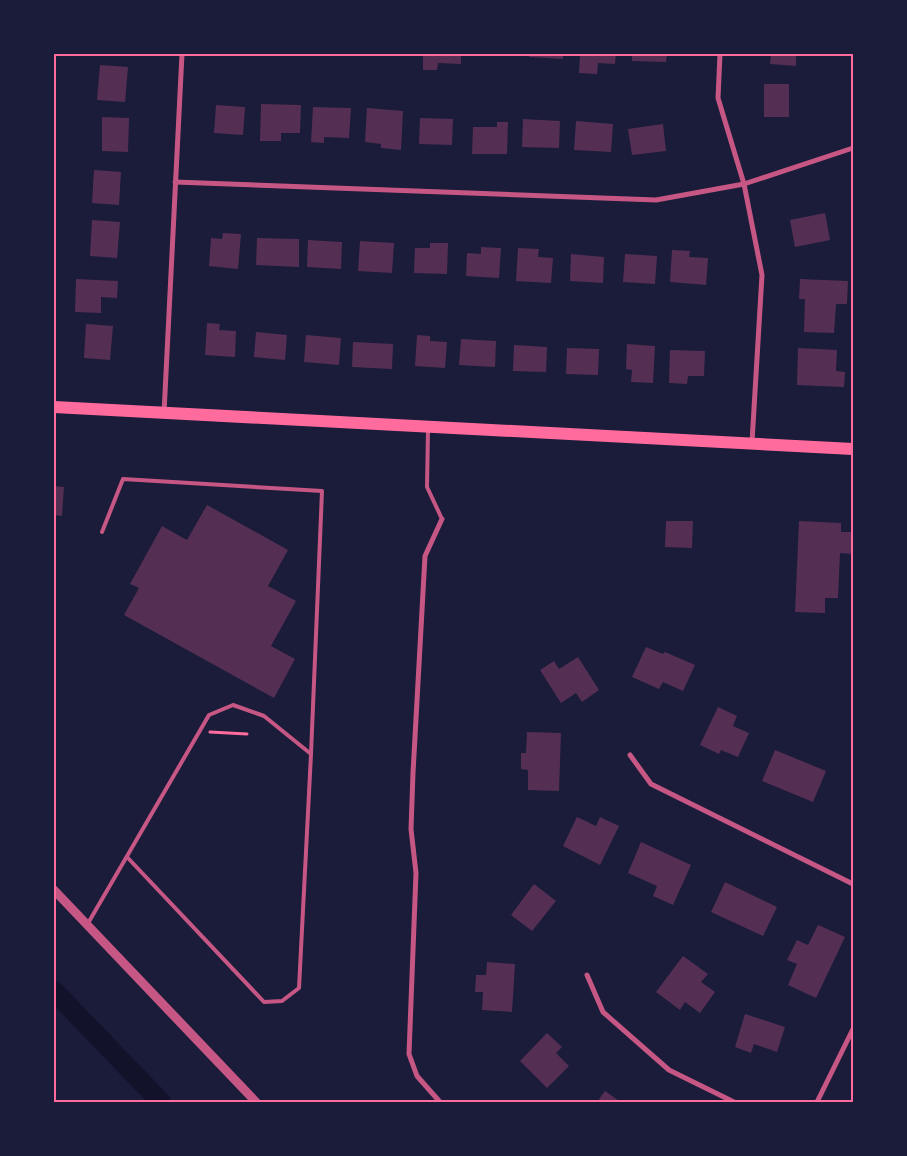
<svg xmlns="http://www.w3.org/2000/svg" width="907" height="1156" font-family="'PT Sans Narrow',sans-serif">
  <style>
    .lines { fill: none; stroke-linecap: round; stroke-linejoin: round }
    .canal { stroke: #12122b; stroke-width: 20 }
    .building { fill: #542f53 }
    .path { stroke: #ff6b9d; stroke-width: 3 }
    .service { stroke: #c65784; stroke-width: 4 }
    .minor { stroke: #c65784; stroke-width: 5 }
    .tertiary { stroke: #c65784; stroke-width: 9 }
    .primary { stroke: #ff6b9d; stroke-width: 12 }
    .neatline { fill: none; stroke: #ff6b9d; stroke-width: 2 }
  </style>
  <rect width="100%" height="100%" fill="#1b1b3a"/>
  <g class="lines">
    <polyline class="canal" points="54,991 161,1102"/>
  </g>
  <g class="building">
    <polygon points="423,54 461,54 461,64 438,63 437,70 423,70"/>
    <polygon points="529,54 563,54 563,59 529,57"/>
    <polygon points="580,54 616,54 615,64 598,63 597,74 579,73"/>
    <polygon points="632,54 667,54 666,62 632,61"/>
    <polygon points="771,54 796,54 796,66 770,64"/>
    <polygon points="100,65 128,67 125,102 97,100"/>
    <rect x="764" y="84" width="25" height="33"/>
    <polygon points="261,104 301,105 300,133 281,133 281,141 260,141"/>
    <polygon points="216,105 245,107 243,135 214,133"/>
    <polygon points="313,107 351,108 349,138 324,137 324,143 311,142"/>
    <polygon points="367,108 403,111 401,150 381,148 381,144 365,142"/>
    <polygon points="102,117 129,118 128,152 102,151"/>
    <polygon points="420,118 453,119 452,145 419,144"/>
    <polygon points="523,119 560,121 559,148 522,147"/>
    <polygon points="576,121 613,124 611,152 574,150"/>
    <polygon points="497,122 508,122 507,154 472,154 473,127 497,127"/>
    <polygon points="663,124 666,151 632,155 628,129"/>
    <polygon points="94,170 121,172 119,205 92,203"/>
    <polygon points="825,213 830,240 795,247 790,220"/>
    <polygon points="92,220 120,222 117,258 90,256"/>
    <polygon points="223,233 241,234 238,269 209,266 211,238 222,239"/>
    <polygon points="257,238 299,239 299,267 256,265"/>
    <polygon points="308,240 342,242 341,269 307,267"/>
    <polygon points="360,241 394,243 392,273 358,271"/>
    <polygon points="430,243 448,243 447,274 414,273 415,248 430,248"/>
    <polygon points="481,247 501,248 499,278 466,276 467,253 481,254"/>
    <polygon points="518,248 539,249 538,257 553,258 551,283 516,281"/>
    <polygon points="672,250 690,251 689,257 708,258 706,285 670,282"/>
    <polygon points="571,254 604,257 603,283 570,281"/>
    <polygon points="625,254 657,256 655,284 623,282"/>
    <polygon points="76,279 118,281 117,298 101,297 101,313 75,312"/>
    <polygon points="800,279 848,281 847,304 836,304 834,333 804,332 805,299 799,299"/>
    <polygon points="207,323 220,324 219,330 236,331 235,357 205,355"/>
    <polygon points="86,324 113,326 110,360 84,358"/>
    <polygon points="256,332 287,335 285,360 254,357"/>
    <polygon points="306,335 341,338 339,365 304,362"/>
    <polygon points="417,335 430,336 430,341 447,342 445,368 415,366"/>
    <polygon points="461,339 496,341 495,367 459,365"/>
    <polygon points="353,342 393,344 392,369 352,367"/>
    <polygon points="627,344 655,346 653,383 631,382 632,370 626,369"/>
    <polygon points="514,345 547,347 546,372 513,371"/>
    <polygon points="567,348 599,349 598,375 566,374"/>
    <polygon points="798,348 837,350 836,371 845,372 844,387 797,385"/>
    <polygon points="670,350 705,351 704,376 688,376 687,384 669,383"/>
    <polygon points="54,486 64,487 62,516 54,515"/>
    <polygon points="207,505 288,550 268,586 296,601 271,646 295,659 274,698 124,615 139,588 130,584 162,526 187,540"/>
    <polygon points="666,521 693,521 692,548 665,547"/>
    <polygon points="799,521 841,523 841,532 853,532 853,554 840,553 838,598 825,598 825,613 795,612"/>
    <polygon points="646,647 663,654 665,652 695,665 683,691 663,682 659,689 632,677"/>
    <polygon points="578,657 599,690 582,702 576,693 561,703 540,670 554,661 559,669"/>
    <polygon points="718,707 737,716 733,726 749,733 738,757 721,750 719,754 700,745"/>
    <polygon points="527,732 561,733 559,791 528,790 528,770 521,769 521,753 526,753"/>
    <polygon points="775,750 826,771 813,802 762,781"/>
    <polygon points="577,817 596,826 600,817 619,826 600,865 563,846"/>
    <polygon points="641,842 691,865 673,905 653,896 657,886 628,873"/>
    <polygon points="725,882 777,907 763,936 711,912"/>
    <polygon points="534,884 556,901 532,931 511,915"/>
    <polygon points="818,925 845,937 816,998 788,985 797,964 787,960 797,940 808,945"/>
    <polygon points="683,956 708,974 701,982 715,992 700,1013 685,1002 680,1010 656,992"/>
    <polygon points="487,962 515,964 512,1012 482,1010 483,992 475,992 476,975 486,975"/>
    <polygon points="745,1014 785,1027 777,1052 754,1044 751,1053 735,1047"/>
    <polygon points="547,1033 562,1047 556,1053 569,1066 547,1088 520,1061"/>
    <polygon points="605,1091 621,1102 597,1102"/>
  </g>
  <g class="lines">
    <polyline class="path" points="210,732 247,734"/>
    <g class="service">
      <polyline points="428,430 427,487 442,519"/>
      <polyline points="102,532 123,479 322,491 311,754"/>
      <polyline points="87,925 209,715 233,705 264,716 311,754 299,988 282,1001 264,1002 127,857"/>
    </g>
    <g class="minor">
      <polyline points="720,54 718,98 744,184 762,275 752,442"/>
      <polyline points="175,182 656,200 744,184 853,148"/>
      <polyline points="164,413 182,54"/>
      <polyline points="630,755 651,784 853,884"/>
      <polyline points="587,975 603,1012 669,1070 734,1102"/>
      <polyline points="440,1102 417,1076 409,1054 416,873 411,829 413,773 425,556 442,519"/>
      <polyline points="817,1102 853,1029"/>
    </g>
    <polyline class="tertiary" points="54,890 256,1102"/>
    <polyline class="primary" points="54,407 853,449"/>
  </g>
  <rect width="907" height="1156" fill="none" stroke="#1b1b3a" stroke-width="110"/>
  <rect x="55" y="55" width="797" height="1046" class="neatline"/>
</svg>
